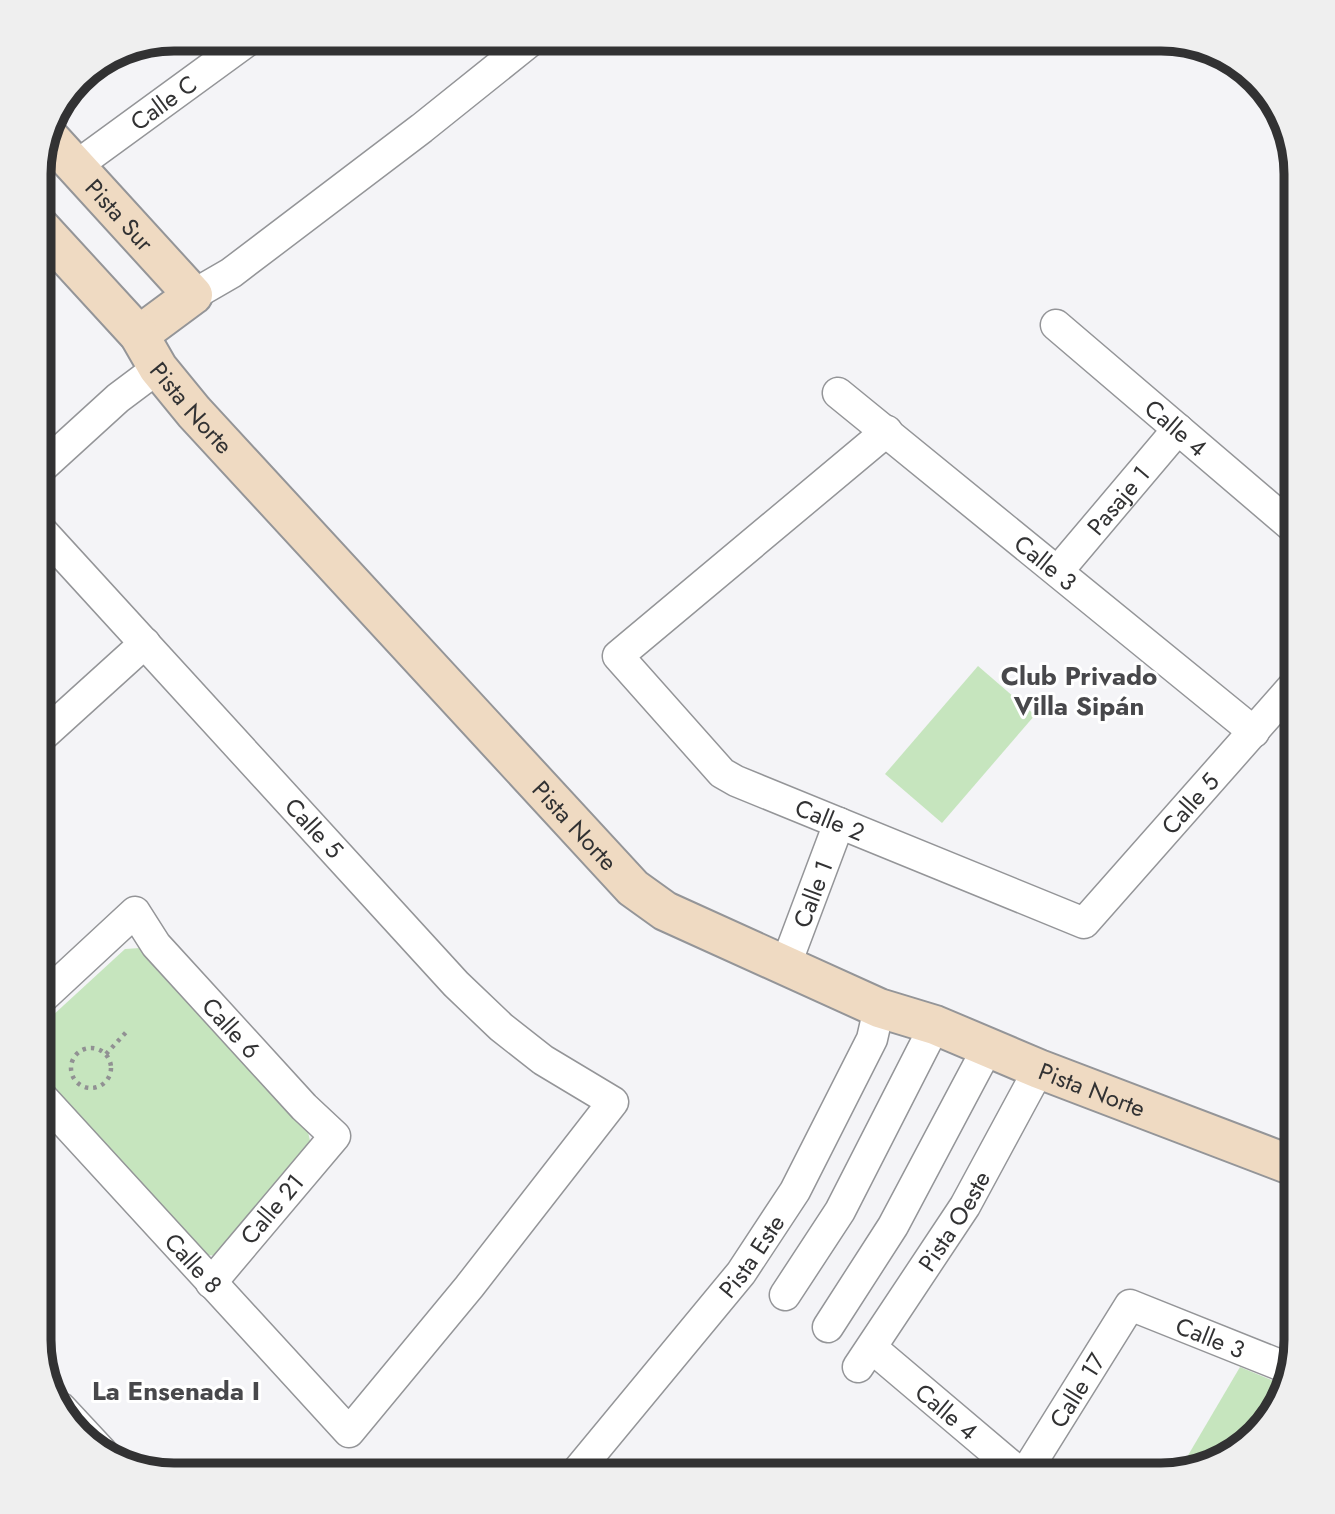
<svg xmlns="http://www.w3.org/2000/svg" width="1335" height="1514" font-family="Jost,sans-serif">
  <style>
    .green { fill: #c6e5be }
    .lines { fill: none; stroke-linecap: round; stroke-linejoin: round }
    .street-casing { stroke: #949598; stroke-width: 33 }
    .secondary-casing { stroke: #949598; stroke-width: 42 }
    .path { stroke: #919193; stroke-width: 4.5; stroke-dasharray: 3.5 5; stroke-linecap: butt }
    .street { stroke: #fff; stroke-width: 30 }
    .secondary { stroke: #efdac2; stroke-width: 38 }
    .labels { text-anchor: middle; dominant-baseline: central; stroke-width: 6; stroke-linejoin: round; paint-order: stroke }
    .street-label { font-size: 24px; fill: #323233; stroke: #fff }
    .neighbourhood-label { font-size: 26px; font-weight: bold; fill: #48484b; stroke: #fff }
    .rim { fill: none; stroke: #323233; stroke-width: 9 }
  </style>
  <rect width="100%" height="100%" fill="#f4f4f7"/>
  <g class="green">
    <polygon points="978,666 1035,715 942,823 885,774"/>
    <polygon points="140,948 308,1132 311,1145 219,1256 206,1255 39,1077 39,1028 125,949"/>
    <polygon points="1240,1367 1286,1386 1282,1400 1243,1448 1180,1469"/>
  </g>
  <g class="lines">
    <defs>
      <g id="street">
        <path id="s1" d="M76,166L250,39"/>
        <polyline points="193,295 231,273 422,128 533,39"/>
        <path id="s2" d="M1056,325L1296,530"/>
        <path id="s3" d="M838,393L1254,732"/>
        <path id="s4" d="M887,431L618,656L722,773L736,781L1084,923L1296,683"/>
        <polyline points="39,470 118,398 158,368"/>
        <path id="s5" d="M1058,571L1178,429"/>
        <polyline points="39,739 145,643"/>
        <path id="s6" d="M786,964L839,823"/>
        <path id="s7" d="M39,1001L135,912L156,945L304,1107L335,1136L211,1283"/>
        <path id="s8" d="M39,1094L349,1432L469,1287L613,1102L543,1060L501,1027L456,984L39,528"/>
        <polyline points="785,1295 840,1211 935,1025"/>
        <polyline points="828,1327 893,1226 988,1047"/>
        <path id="s9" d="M872,1348L1022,1475"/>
        <path id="s10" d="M858,1367L965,1206L1039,1069"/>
        <polyline points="61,1408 102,1452"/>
        <path id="s11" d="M574,1475L741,1273L795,1191L872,1039L879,1008"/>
        <path id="s12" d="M1024,1475L1130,1305L1290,1369"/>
      </g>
      <g id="secondary">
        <path id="s13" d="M47,135L193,295L139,335"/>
        <path id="s14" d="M39,226L139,335L158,368L194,412L633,888L665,911L879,1008L935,1025L1039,1069L1296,1167"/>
      </g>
    </defs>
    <use href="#street" class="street-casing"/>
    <use href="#secondary" class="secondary-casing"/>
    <g class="path">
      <circle cx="91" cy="1068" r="20"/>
      <polyline points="106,1054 129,1029"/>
    </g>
    <use href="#street" class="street"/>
    <use href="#secondary" class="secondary"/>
  </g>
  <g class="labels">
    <g class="street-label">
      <text stroke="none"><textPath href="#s1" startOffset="108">Calle C</textPath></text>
      <text stroke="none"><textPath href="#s13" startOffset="108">Pista Sur</textPath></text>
      <text stroke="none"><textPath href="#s14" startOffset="238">Pista Norte</textPath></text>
      <text stroke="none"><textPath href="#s2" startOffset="158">Calle 4</textPath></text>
      <text stroke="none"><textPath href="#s5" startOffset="93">Pasaje 1</textPath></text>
      <text stroke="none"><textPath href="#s3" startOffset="268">Calle 3</textPath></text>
      <text stroke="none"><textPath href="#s4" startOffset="1059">Calle 5</textPath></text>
      <text stroke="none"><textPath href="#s4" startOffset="625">Calle 2</textPath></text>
      <text stroke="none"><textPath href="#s14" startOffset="805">Pista Norte</textPath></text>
      <text transform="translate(314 828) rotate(47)">Calle 5</text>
      <text stroke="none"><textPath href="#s6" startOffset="75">Calle 1</textPath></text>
      <text stroke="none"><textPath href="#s7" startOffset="282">Calle 6</textPath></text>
      <text stroke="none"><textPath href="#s14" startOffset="1393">Pista Norte</textPath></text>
      <text transform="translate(272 1209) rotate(-50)">Calle 21</text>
      <text stroke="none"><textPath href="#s10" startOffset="175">Pista Oeste</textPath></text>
      <text stroke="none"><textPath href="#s11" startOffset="282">Pista Este</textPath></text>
      <text stroke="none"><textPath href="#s8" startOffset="229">Calle 8</textPath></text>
      <text stroke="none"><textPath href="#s12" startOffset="287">Calle 3</textPath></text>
      <text stroke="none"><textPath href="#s12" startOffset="100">Calle 17</textPath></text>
      <text stroke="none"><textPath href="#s9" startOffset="98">Calle 4</textPath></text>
    </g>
    <g class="neighbourhood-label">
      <text x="1079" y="676">Club Privado<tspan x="1079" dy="30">Villa Sipán</tspan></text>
      <text x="176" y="1391">La Ensenada I</text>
    </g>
  </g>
  <path d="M0 0H1335V1514H0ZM174 51H1161A123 123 0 0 1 1284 174V1340A123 123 0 0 1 1161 1463H174A123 123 0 0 1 51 1340V174A123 123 0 0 1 174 51Z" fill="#efefef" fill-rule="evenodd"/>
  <path class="rim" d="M174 51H1161A123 123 0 0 1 1284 174V1340A123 123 0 0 1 1161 1463H174A123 123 0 0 1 51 1340V174A123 123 0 0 1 174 51Z"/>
</svg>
